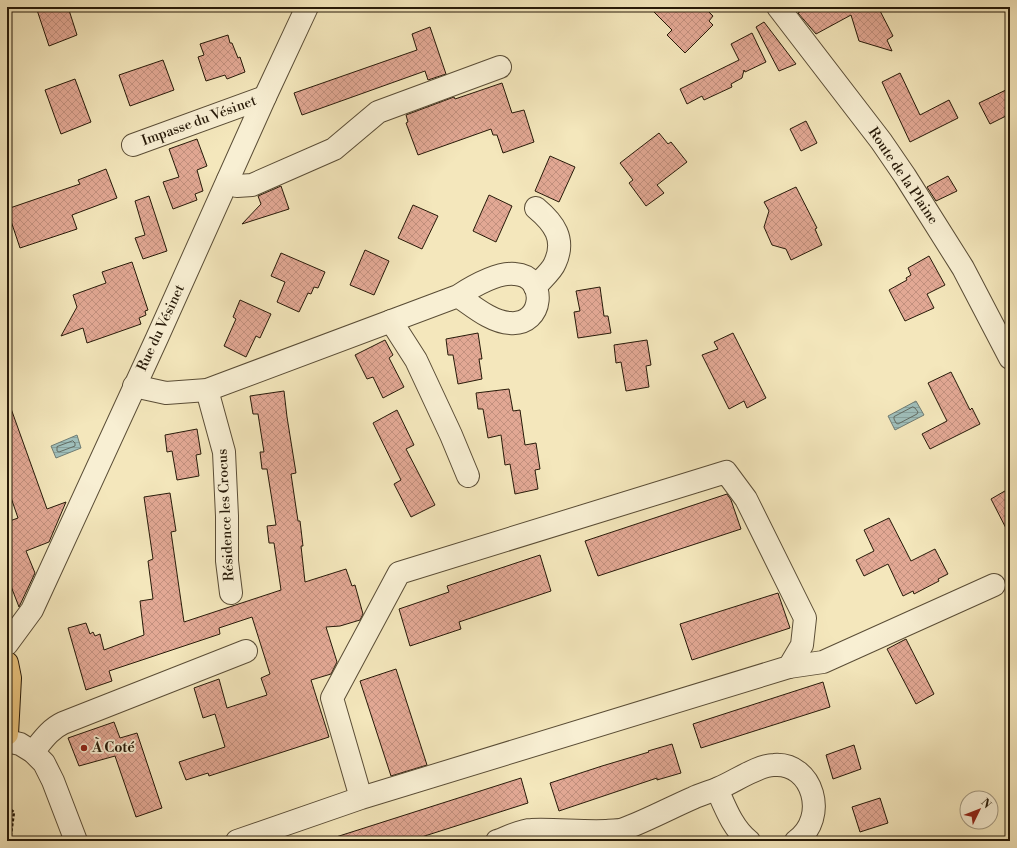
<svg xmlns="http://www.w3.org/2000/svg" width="1017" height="848" font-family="'Libre Bodoni',serif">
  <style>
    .water { fill: url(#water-rules); stroke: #6f7c73 }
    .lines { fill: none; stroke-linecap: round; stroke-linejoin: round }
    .shore { stroke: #636c62; stroke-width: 1 }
    .building { fill: url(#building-cross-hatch); stroke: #271a09 }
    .minor-casing { stroke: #5a4d36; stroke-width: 24 }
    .major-casing { stroke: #271a09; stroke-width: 24 }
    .path { stroke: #271a09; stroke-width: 2.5; stroke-dasharray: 3 2; stroke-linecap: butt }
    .minor { stroke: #f8efd3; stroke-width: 22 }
    .major { stroke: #eac47e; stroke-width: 22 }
    .poi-dot { fill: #8f2418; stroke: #f8efd3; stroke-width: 1.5 }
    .labels { text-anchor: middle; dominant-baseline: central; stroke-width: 3.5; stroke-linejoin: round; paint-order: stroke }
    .street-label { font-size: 14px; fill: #271a09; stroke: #f8efd3 }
    .poi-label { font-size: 14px; font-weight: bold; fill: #271a09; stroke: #f8efd3; text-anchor: start }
  </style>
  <defs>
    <pattern id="water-rules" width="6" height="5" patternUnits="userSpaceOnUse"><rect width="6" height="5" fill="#9fbeba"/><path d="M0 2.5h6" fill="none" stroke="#89a39f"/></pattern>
    <pattern id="building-cross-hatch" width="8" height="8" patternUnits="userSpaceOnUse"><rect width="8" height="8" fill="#e2a894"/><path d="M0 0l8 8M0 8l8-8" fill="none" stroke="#c2907e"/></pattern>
  </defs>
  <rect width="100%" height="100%" fill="#f4e7bc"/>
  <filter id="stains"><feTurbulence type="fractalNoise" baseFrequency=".005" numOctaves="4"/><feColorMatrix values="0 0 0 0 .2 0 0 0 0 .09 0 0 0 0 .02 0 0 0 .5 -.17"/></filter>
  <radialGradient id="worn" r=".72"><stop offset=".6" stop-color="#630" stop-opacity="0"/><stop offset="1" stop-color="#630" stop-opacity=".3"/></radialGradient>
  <g class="water">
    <polygon points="916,401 924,415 895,430 888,416"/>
    <polygon points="77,435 81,448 56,458 51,446"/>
  </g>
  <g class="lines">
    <g class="shore">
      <polygon points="913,407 915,408 918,412 917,414 898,424 896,423 894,419 894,417"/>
      <polygon points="73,441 75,443 75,446 59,452 57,451 57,447"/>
    </g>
  </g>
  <g class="building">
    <polygon points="36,7 68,7 77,35 49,46"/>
    <polygon points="649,7 704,7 713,16 709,21 713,25 685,53 667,35 672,30"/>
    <polygon points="808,7 878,7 893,36 887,40 892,51 859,41 851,15 816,34 798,13"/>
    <polygon points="764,22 796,64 779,71 756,27"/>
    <polygon points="430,27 446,74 428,80 425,71 302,115 294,93 417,50 412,34"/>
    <polygon points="752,33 766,62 745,72 744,70 742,78 731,84 732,87 704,100 702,96 687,104 680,89 739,60 731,44"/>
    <polygon points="228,35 230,43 232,43 238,58 240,57 245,72 227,79 225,75 206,81 198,57 204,55 200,44"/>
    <polygon points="163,60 174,90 130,106 119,75"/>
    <polygon points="900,73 920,115 949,100 958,118 910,142 882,82"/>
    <polygon points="75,79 91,122 61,134 45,90"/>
    <polygon points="502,83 512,113 524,110 534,142 503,153 497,135 493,135 491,129 418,155 406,123 408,122 406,115 454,97 455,99"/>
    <polygon points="1010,88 1010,114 990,124 979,103"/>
    <polygon points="806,121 817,143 801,151 790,129"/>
    <polygon points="659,133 668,144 671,142 687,162 657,185 664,193 646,206 629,183 633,180 620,163"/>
    <polygon points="197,139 207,166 197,170 203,191 195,194 197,200 173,209 163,182 179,177 169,149"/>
    <polygon points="550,156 575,167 559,202 535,191"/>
    <polygon points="106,169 117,198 72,215 77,229 20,248 7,209 80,184 78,180"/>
    <polygon points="948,176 957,191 936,201 927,187"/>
    <polygon points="281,186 289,209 242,224 261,204 258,196"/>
    <polygon points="796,187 817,228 815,229 822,245 791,260 786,249 772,245 764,227 769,211 764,202"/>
    <polygon points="489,195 512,206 496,242 473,231"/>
    <polygon points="149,196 167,251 143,259 135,238 145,235 135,201"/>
    <polygon points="413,205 438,216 422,249 398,238"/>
    <polygon points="365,250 389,261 374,295 350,285"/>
    <polygon points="281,253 325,272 318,288 314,287 311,294 308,293 299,312 277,302 285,282 271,276"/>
    <polygon points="929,256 945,285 927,294 934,308 905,321 889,290 907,280 906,278 911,275 908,268"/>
    <polygon points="132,262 148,310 145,311 146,315 139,318 141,324 87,343 83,328 61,336 77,307 73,295 106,283 102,272"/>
    <polygon points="600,287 604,316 608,316 611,333 578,338 574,312 580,311 576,291"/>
    <polygon points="240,300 271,314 260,338 256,336 246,357 224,346 236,319 233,317"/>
    <polygon points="478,333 482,359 479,359 482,379 458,384 453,355 448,355 446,339"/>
    <polygon points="733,333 766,398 747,408 744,401 729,409 702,355 718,349 714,342"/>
    <polygon points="385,340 393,355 389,358 404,387 383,398 373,377 367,379 355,355"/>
    <polygon points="647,340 651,365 646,366 649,387 626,391 621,362 616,363 614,345"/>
    <polygon points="951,372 970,410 972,408 980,424 930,449 922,434 947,421 928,383"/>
    <polygon points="509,389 513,411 520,410 525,445 536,443 540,469 535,470 538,489 515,494 510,464 505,465 501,435 488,438 483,409 478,409 476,393"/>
    <polygon points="284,391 287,417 296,473 291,474 298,521 300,521 303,546 301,546 305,582 346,569 352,586 355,585 363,614 360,620 340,626 326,627 337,662 331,674 311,680 329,737 209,776 208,773 186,780 179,762 225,747 215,714 203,718 194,688 219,679 227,708 267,695 261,678 270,674 252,617 219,628 220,634 109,671 112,681 86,690 68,628 86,623 90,634 93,632 95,636 100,634 104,650 144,635 140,601 153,599 148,561 153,559 144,497 170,493 176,531 171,532 184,622 281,590 274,543 269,543 267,526 276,525 267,469 262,469 260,452 264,452 258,414 253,414 250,396"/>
    <polygon points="7,403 9,403 47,509 66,502 49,542 26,551 35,573 19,607 7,576 7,522 18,518 7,486"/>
    <polygon points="397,410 414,445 406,449 435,505 411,517 394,484 401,480 373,423"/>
    <polygon points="197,429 201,454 196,455 199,476 177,480 172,451 167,452 165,435"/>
    <polygon points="1010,488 1010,536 991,499"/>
    <polygon points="727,494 731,500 741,529 598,576 585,541"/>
    <polygon points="889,518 911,561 935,549 948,574 938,579 939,581 914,594 913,591 903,596 888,564 864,576 856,560 874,551 864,530"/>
    <polygon points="540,555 551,591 459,622 461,629 410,646 399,609 449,592 447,586"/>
    <polygon points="778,593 790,628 692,660 680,624"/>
    <polygon points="906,639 934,694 916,704 887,649"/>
    <polygon points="396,669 427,765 391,776 360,681"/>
    <polygon points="823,682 830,707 701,748 693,724"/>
    <polygon points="114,722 120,738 137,733 162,808 136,817 115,756 79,766 68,738"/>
    <polygon points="672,744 681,773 657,780 657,778 559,811 550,783 602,766 649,752 648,751"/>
    <polygon points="854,745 861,769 833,779 826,755"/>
    <polygon points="521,778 528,803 409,841 337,841 336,837"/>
    <polygon points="880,798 888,823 860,832 852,807"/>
  </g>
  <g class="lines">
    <defs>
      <g id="minor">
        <polyline points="778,7 881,141 905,176 963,268 1010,358"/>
        <polyline points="133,145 265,97"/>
        <polyline points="228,180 237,186 252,185 334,149 378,112 500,67"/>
        <path d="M535,287C541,280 552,271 555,263C566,239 554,223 536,208"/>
        <polyline points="391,321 416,360 451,435 468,476"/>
        <path d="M134,386L166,393L207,390L458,296C472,287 498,272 515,274C548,276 544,326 510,323C491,322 473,306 458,296"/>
        <polyline points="207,390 224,452 227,516 227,561 231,593"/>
        <polyline points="7,644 32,610 157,338 265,97 307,7"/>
        <polyline points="789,667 823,662 994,585"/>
        <polyline points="7,741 20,744 33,752 44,763 53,781 76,841"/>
        <path d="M33,752C42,741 50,729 63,723L246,651"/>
        <path d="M717,789C725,807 733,829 749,841"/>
        <polyline points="237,841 361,798 789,667 802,645 805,618 746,499 726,472 399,573 332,698 361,798"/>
        <path d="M497,841C506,838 521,830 531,830C556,829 581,832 606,831C612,830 619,831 624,829C648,820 670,808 693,798C701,794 710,792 719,788C734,782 758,765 774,765C813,762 829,818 796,841"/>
      </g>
      <polyline id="major" points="7,663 10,678 7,734"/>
    </defs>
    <use href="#minor" class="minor-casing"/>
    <use href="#major" class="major-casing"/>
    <polyline class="path" points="7,807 14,812 10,841"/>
    <use href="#minor" class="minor"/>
    <use href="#major" class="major"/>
  </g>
  <circle class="poi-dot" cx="84" cy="748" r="4"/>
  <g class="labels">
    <g class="street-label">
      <text transform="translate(199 121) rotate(-20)">Impasse du Vésinet</text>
      <text transform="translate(903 176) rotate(56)">Route de la Plaine</text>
      <text transform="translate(161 328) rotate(-65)">Rue du Vésinet</text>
      <text transform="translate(226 515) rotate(-93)">Résidence les Crocus</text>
    </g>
    <g class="poi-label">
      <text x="92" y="748">À Coté</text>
    </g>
  </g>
  <rect width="1017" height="848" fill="none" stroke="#f4e7bc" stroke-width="24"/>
  <rect x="8" y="8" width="1001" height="832" fill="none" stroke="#271a09" stroke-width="2"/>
  <rect x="12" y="12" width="993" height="824" fill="none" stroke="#271a09"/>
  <g transform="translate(979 810) rotate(47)"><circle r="19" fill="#f8efd3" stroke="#a49a82"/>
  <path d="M0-3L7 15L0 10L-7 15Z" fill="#8f2418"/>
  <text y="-6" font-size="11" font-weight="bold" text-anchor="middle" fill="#271a09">N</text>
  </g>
  <rect width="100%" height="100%" filter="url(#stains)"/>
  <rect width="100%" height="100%" fill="url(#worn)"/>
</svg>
